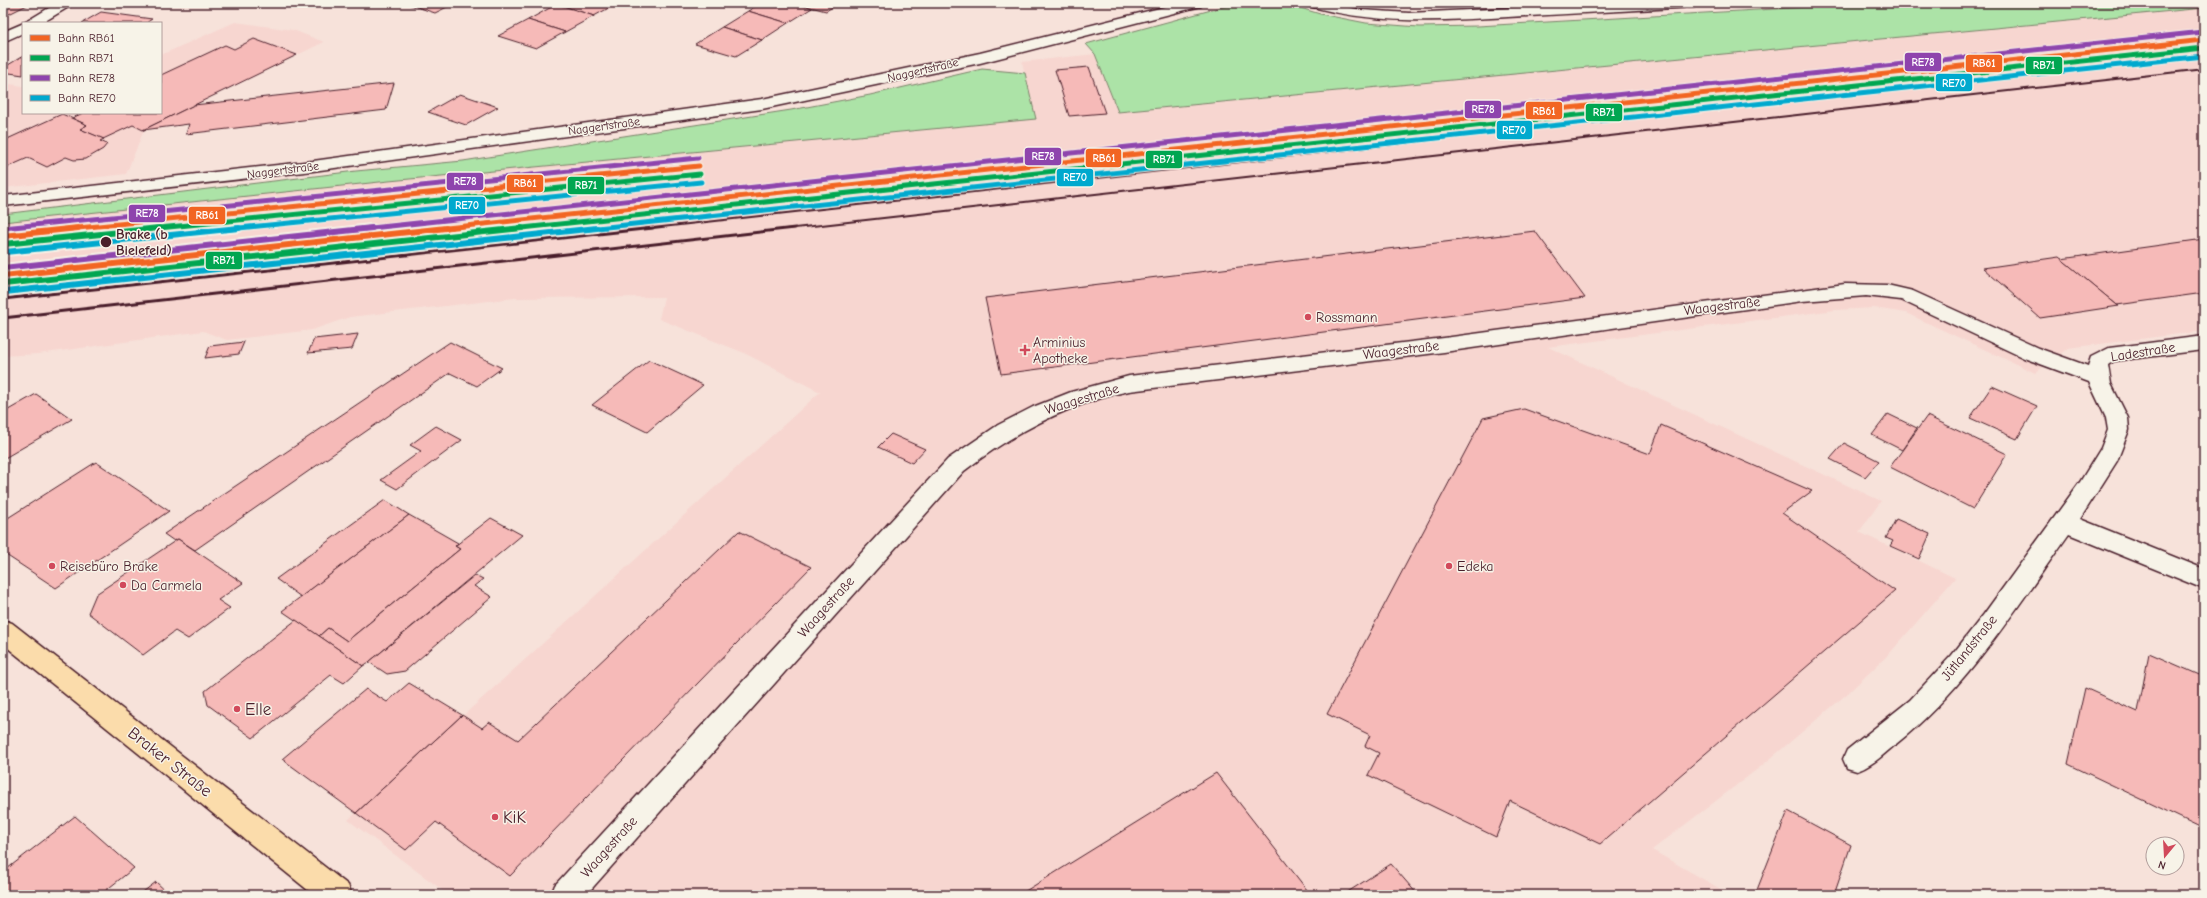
<svg xmlns="http://www.w3.org/2000/svg" width="2207" height="898" font-family="'Comic Neue',sans-serif">
  <style>
    .built { fill: #f7d6d0 }
    .green { fill: #ace3a7; stroke: #7b8169 }
    .building { fill: #f6bab8; stroke: #4a1f2b }
    .lines { fill: none; stroke-linecap: round; stroke-linejoin: round }
    .minor-casing { stroke: #4a1f2b; stroke-width: 3 }
    .major-casing { stroke: #4a1f2b; stroke-width: 3 }
    .minor { fill: #f7f3e8; fill-rule: evenodd }
    .major { fill: #fbdcab; fill-rule: evenodd }
    .rail-far1 { stroke: #4a1f2b; stroke-width: 2 }
    .rail { stroke: #4a1f2b; stroke-width: 3 }
    .rail-1-far1-casing { stroke: #f7f3e8; stroke-width: 7 }
    .rail-1-casing { stroke: #f7f3e8; stroke-width: 10 }
    .rail-2-far1-casing { stroke: #f7f3e8; stroke-width: 7 }
    .rail-2-casing { stroke: #f7f3e8; stroke-width: 10 }
    .rail-3-far1-casing { stroke: #f7f3e8; stroke-width: 7 }
    .rail-3-casing { stroke: #f7f3e8; stroke-width: 10 }
    .rail-4-far1-casing { stroke: #f7f3e8; stroke-width: 7 }
    .rail-4-casing { stroke: #f7f3e8; stroke-width: 10 }
    .rail-1-far1 { stroke: #f26522; stroke-width: 5 }
    .rail-1 { stroke: #f26522; stroke-width: 6 }
    .rail-2-far1 { stroke: #00a651; stroke-width: 5 }
    .rail-2 { stroke: #00a651; stroke-width: 6 }
    .rail-3-far1 { stroke: #8e44ad; stroke-width: 5 }
    .rail-3 { stroke: #8e44ad; stroke-width: 6 }
    .rail-4-far1 { stroke: #00a9ce; stroke-width: 5 }
    .rail-4 { stroke: #00a9ce; stroke-width: 6 }
    .stop-dot { fill: #4a1f2b; stroke: #f7f3e8; stroke-width: 1.5 }
    .poi-dot { fill: #d1495b; stroke: #f7f3e8; stroke-width: 1.5 }
    .labels { text-anchor: middle; dominant-baseline: central; stroke-width: 3; stroke-linejoin: round; paint-order: stroke }
    .far-street-label { font-size: 12px; fill: #4a1f2b; stroke: #f7f3e8 }
    .stop-label { font-size: 14px; font-weight: bold; fill: #4a1f2b; stroke: #f7f3e8; text-anchor: start }
    .street-label { font-size: 14px; fill: #4a1f2b; stroke: #f7f3e8 }
    .poi-label { font-size: 14px; fill: #4a1f2b; stroke: #f7f3e8; text-anchor: start }
    .near-poi-label { font-size: 17px; fill: #4a1f2b; stroke: #f7f3e8; text-anchor: start }
    .near-street-label { font-size: 17px; fill: #4a1f2b; stroke: #f7f3e8 }
    .line-badge { stroke: #f7f3e8; stroke-width: 1.5 }
    .badge-label { font-size: 11px; text-anchor: middle; font-weight: bold; fill: #fff }
  </style>
  <rect width="100%" height="100%" fill="#f7e2da"/>
  <filter id="ink" filterUnits="userSpaceOnUse"><feTurbulence type="fractalNoise" baseFrequency=".025" numOctaves="2"/><feDisplacementMap in="SourceGraphic" scale="8" xChannelSelector="R" yChannelSelector="G"/><feConvolveMatrix kernelMatrix="1 2 1 2 8 2 1 2 1" color-interpolation-filters="sRGB"/></filter>
  <g filter="url(#ink)">
    <g class="built">
      <polygon points="2204,8 2204,331 2068,348 2035,373 1906,313 1874,308 1835,310 1548,347 1881,501 1859,532 1955,578 1890,653 1848,693 1764,764 1652,850 1731,895 449,895 348,820 820,392 742,352 659,319 664,297 515,298 350,317 312,330 227,340 203,331 38,354 3,356 3,222 389,181 1035,119 1022,62 1095,54 1118,112"/>
      <polygon points="235,22 293,30 324,42 144,130 126,174 3,188 3,83 23,86 23,113 161,113 161,55"/>
    </g>
    <g class="green">
      <polygon points="1237,3 1284,3 1320,14 1366,23 1419,27 1478,26 1879,3 2204,3 2204,8 1118,112 1095,54 1086,44"/>
      <polygon points="982,69 1025,73 1036,119 389,181 3,222 3,214 356,171 463,161 791,110 870,95"/>
    </g>
    <g class="building">
      <polygon points="3,3 14,3 27,5 3,17"/>
      <polygon points="405,3 455,3 435,13"/>
      <polygon points="559,3 618,3 594,16 557,4"/>
      <polygon points="761,3 795,3 812,8 788,23 748,11"/>
      <polygon points="795,3 839,3 826,11"/>
      <polygon points="557,4 594,16 565,32 528,20"/>
      <polygon points="748,11 788,23 762,40 722,27"/>
      <polygon points="101,12 152,19 146,23 82,23"/>
      <polygon points="528,20 565,32 536,48 498,36"/>
      <polygon points="722,27 762,40 736,56 695,44"/>
      <polygon points="254,39 297,55 143,130 133,125 103,139 80,129 87,125 72,118 83,113 161,113 161,75 225,45 234,49"/>
      <polygon points="23,56 23,75 3,72 3,68"/>
      <polygon points="1089,67 1105,113 1069,116 1055,70"/>
      <polygon points="394,83 386,110 186,134 189,124 143,130 194,105"/>
      <polygon points="460,94 498,107 466,125 428,112"/>
      <polygon points="62,114 87,125 80,129 104,139 100,141 107,144 103,149 86,159 74,160 66,157 47,167 28,158 3,169 3,141"/>
      <polygon points="1535,231 1585,298 1001,374 985,298"/>
      <polygon points="2204,239 2204,293 2117,305 2061,259"/>
      <polygon points="2059,257 2117,305 2119,306 2040,318 1983,268"/>
      <polygon points="358,334 352,349 308,353 314,339"/>
      <polygon points="244,342 239,354 205,358 210,346"/>
      <polygon points="450,342 502,368 477,386 450,373 195,550 178,539 174,541 164,534"/>
      <polygon points="649,360 703,385 647,432 592,405"/>
      <polygon points="1992,386 2037,406 2017,439 1970,418"/>
      <polygon points="36,394 72,419 3,459 3,413"/>
      <polygon points="1524,409 1650,454 1661,425 1812,491 1782,513 1895,591 1600,844 1510,801 1496,837 1368,775 1379,753 1365,746 1370,735 1327,714 1483,418"/>
      <polygon points="1888,414 1917,428 1902,450 1872,435"/>
      <polygon points="1927,416 2007,454 1973,509 1890,467"/>
      <polygon points="436,426 462,440 397,489 381,480 421,451 410,445"/>
      <polygon points="891,434 925,449 912,463 878,447"/>
      <polygon points="1844,443 1879,461 1865,477 1830,459"/>
      <polygon points="96,462 169,511 56,588 3,553 3,521"/>
      <polygon points="385,500 409,515 301,597 276,579"/>
      <polygon points="409,515 458,543 455,546 460,549 347,641 328,628 319,636 282,611"/>
      <polygon points="491,518 522,535 369,662 363,666 319,636 328,628 347,641 460,549 455,546"/>
      <polygon points="1896,519 1930,534 1919,559 1890,546 1893,541 1886,538"/>
      <polygon points="739,531 811,567 510,876 436,822 406,850 356,813 462,715 482,728 489,722 518,740"/>
      <polygon points="178,539 243,583 218,600 230,608 188,639 175,631 143,655 88,613 96,594"/>
      <polygon points="475,575 483,579 474,586 492,597 405,671 387,674 369,662"/>
      <polygon points="296,620 363,666 344,683 331,675 253,738 208,705 205,691"/>
      <polygon points="2149,653 2204,677 2204,829 2068,764 2085,688 2138,712"/>
      <polygon points="409,683 462,715 356,813 282,759 366,689 387,702"/>
      <polygon points="1216,773 1311,895 1019,895"/>
      <polygon points="1788,811 1851,845 1834,895 1755,895"/>
      <polygon points="75,816 134,868 100,895 3,895 3,872"/>
      <polygon points="1391,864 1418,895 1343,895"/>
      <polygon points="156,882 170,895 139,895"/>
    </g>
    <g class="lines">
      <defs>
        <g id="minor">
          <polygon points="57,3 75,3 42,23 23,23 23,33 3,42 3,32 24,23"/>
          <polygon points="1180,3 1203,3 1201,6 980,63 762,109 313,171 3,206 3,196 313,161 762,99 980,53"/>
          <path d="M1307,3H1330L1361,10L1409,13L1613,3H1701L1694,7C1632,10 1570,14 1508,17C1439,21 1377,25 1309,6Z"/>
          <path d="M1845,284L1887,285L1913,291L2038,348L2088,366L2091,357L2109,348L2204,336V350L2114,361L2108,365L2111,384L2128,418L2129,430L2117,461L2080,519L2204,569V589L2069,534C2016,608 1968,686 1896,744C1884,754 1872,766 1857,771L1847,768L1843,759L1847,750L1910,700L1952,655L1984,614L2080,482L2101,448L2108,430L2106,418L2089,382L2024,358L1901,300L1866,296L1802,301L1444,352L1129,391C1068,404 1014,432 964,471L586,895H551L555,885L948,459L998,425L1033,407L1071,392L1129,376L1444,338Z"/>
        </g>
        <polygon id="major" points="3,620 12,623 348,885 352,895 314,895 3,644"/>
      </defs>
      <use href="#minor" class="minor-casing"/>
      <use href="#major" class="major-casing"/>
      <use href="#minor" class="minor"/>
      <use href="#major" class="major"/>
      <g class="rail-far1">
        <polyline points="644,229 2204,54"/>
        <polyline points="786,229 2204,69"/>
      </g>
      <g class="rail">
        <polyline points="3,299 653,228"/>
        <polyline points="3,318 795,228"/>
      </g>
      <defs>
        <g id="rail-1-far1">
          <polyline points="68,229 699,166"/>
          <polyline points="437,229 2204,40"/>
        </g>
        <g id="rail-1">
          <polyline points="3,236 78,228"/>
          <polyline points="3,276 446,228"/>
        </g>
        <g id="rail-2-far1">
          <polyline points="149,229 700,174"/>
          <polyline points="513,229 2204,48"/>
        </g>
        <g id="rail-2">
          <polyline points="4,244 159,228"/>
          <polyline points="4,284 522,228"/>
        </g>
        <g id="rail-3-far1">
          <polyline points="3,228 698,158"/>
          <polyline points="362,229 2203,32"/>
        </g>
        <polyline id="rail-3" points="3,268 372,228"/>
        <g id="rail-4-far1">
          <polyline points="229,229 701,182"/>
          <polyline points="588,229 2204,56"/>
        </g>
        <g id="rail-4">
          <polyline points="5,252 239,228"/>
          <polyline points="5,292 597,228"/>
        </g>
      </defs>
      <use href="#rail-1-far1" class="rail-1-far1-casing"/>
      <use href="#rail-1" class="rail-1-casing"/>
      <use href="#rail-2-far1" class="rail-2-far1-casing"/>
      <use href="#rail-2" class="rail-2-casing"/>
      <use href="#rail-3-far1" class="rail-3-far1-casing"/>
      <use href="#rail-3" class="rail-3-casing"/>
      <use href="#rail-4-far1" class="rail-4-far1-casing"/>
      <use href="#rail-4" class="rail-4-casing"/>
      <use href="#rail-1-far1" class="rail-1-far1"/>
      <use href="#rail-1" class="rail-1"/>
      <use href="#rail-2-far1" class="rail-2-far1"/>
      <use href="#rail-2" class="rail-2"/>
      <use href="#rail-3-far1" class="rail-3-far1"/>
      <use href="#rail-3" class="rail-3"/>
      <use href="#rail-4-far1" class="rail-4-far1"/>
      <use href="#rail-4" class="rail-4"/>
    </g>
  </g>
  <circle class="stop-dot" cx="106" cy="242" r="6"/>
  <g class="poi-dot">
    <circle cx="1308" cy="317" r="4"/>
    <path d="M1023 344h4v4h4v4h-4v4h-4v-4h-4v-4h4z"/>
    <circle cx="52" cy="566" r="4"/>
    <circle cx="1449" cy="566" r="4"/>
    <circle cx="123" cy="585" r="4"/>
    <circle cx="237" cy="709" r="4"/>
    <circle cx="495" cy="817" r="4"/>
  </g>
  <g class="labels">
    <g class="far-street-label">
      <text transform="translate(923 70) rotate(-13)">Naggertstraße</text>
      <text transform="translate(604 126) rotate(-8)">Naggertstraße</text>
      <text transform="translate(283 170) rotate(-7)">Naggertstraße</text>
    </g>
    <g class="stop-label">
      <text x="116" y="234">Brake (b<tspan x="116" dy="16">Bielefeld)</tspan></text>
    </g>
    <g class="street-label">
      <text transform="translate(1722 306) rotate(-7)">Waagestraße</text>
      <text transform="translate(1401 350) rotate(-7)">Waagestraße</text>
      <text transform="translate(2143 352) rotate(-9)">Ladestraße</text>
      <text transform="translate(1082 399) rotate(-17)">Waagestraße</text>
      <text transform="translate(826 607) rotate(-48)">Waagestraße</text>
      <text transform="translate(1969 648) rotate(-51)">Jütlandstraße</text>
      <text transform="translate(609 847) rotate(-48)">Waagestraße</text>
    </g>
    <g class="poi-label">
      <text x="1316" y="317">Rossmann</text>
      <text x="1033" y="342">Arminius<tspan x="1033" dy="16">Apotheke</tspan></text>
      <text x="60" y="566">Reisebüro Brake</text>
      <text x="1457" y="566">Edeka</text>
      <text x="131" y="585">Da Carmela</text>
    </g>
    <g class="near-poi-label">
      <text x="245" y="709">Elle</text>
      <text x="503" y="817">KiK</text>
    </g>
    <g class="near-street-label">
      <text transform="translate(170 762) rotate(38)">Braker Straße</text>
    </g>
  </g>
  <g class="line-badge">
    <rect x="1904" y="52" width="38" height="20" rx="4" fill="#8e44ad"/>
    <rect x="1965" y="54" width="38" height="19" rx="4" fill="#f26522"/>
    <rect x="2025" y="56" width="38" height="19" rx="4" fill="#00a651"/>
    <rect x="1935" y="73" width="38" height="19" rx="4" fill="#00a9ce"/>
    <rect x="1464" y="100" width="38" height="19" rx="4" fill="#8e44ad"/>
    <rect x="1525" y="101" width="38" height="19" rx="4" fill="#f26522"/>
    <rect x="1585" y="103" width="38" height="19" rx="4" fill="#00a651"/>
    <rect x="1496" y="120" width="37" height="20" rx="4" fill="#00a9ce"/>
    <rect x="1024" y="147" width="38" height="19" rx="4" fill="#8e44ad"/>
    <rect x="1085" y="148" width="37" height="20" rx="4" fill="#f26522"/>
    <rect x="1145" y="150" width="38" height="19" rx="4" fill="#00a651"/>
    <rect x="1056" y="168" width="38" height="19" rx="4" fill="#00a9ce"/>
    <rect x="446" y="172" width="38" height="19" rx="4" fill="#8e44ad"/>
    <rect x="506" y="174" width="38" height="19" rx="4" fill="#f26522"/>
    <rect x="567" y="176" width="38" height="19" rx="4" fill="#00a651"/>
    <rect x="448" y="196" width="38" height="19" rx="4" fill="#00a9ce"/>
    <rect x="128" y="204" width="38" height="19" rx="4" fill="#8e44ad"/>
    <rect x="188" y="206" width="38" height="19" rx="4" fill="#f26522"/>
    <rect x="205" y="251" width="38" height="19" rx="4" fill="#00a651"/>
  </g>
  <g class="badge-label">
    <text x="1923" y="66">RE78</text>
    <text x="1984" y="67">RB61</text>
    <text x="2044" y="69">RB71</text>
    <text x="1954" y="87">RE70</text>
    <text x="1483" y="113">RE78</text>
    <text x="1544" y="115">RB61</text>
    <text x="1604" y="116">RB71</text>
    <text x="1514" y="134">RE70</text>
    <text x="1043" y="160">RE78</text>
    <text x="1104" y="162">RB61</text>
    <text x="1164" y="163">RB71</text>
    <text x="1075" y="181">RE70</text>
    <text x="465" y="185">RE78</text>
    <text x="525" y="187">RB61</text>
    <text x="586" y="189">RB71</text>
    <text x="467" y="209">RE70</text>
    <text x="147" y="217">RE78</text>
    <text x="207" y="219">RB61</text>
    <text x="224" y="264">RB71</text>
  </g>
  <rect width="2207" height="898" fill="none" stroke="#f7f3e8" stroke-width="16"/>
  <rect x="8" y="8" width="2191" height="882" fill="none" stroke="#4a1f2b" stroke-width="1.5" filter="url(#ink)"/>
  <rect x="22" y="22" width="140" height="92" fill="#f7f3e8" stroke="#b29e9c"/>
  <rect x="30" y="35" width="20" height="6" fill="#f26522" stroke="#b29e9c"/>
  <text x="58" y="42" font-size="12" fill="#4a1f2b">Bahn RB61</text>
  <rect x="30" y="55" width="20" height="6" fill="#00a651" stroke="#b29e9c"/>
  <text x="58" y="62" font-size="12" fill="#4a1f2b">Bahn RB71</text>
  <rect x="30" y="75" width="20" height="6" fill="#8e44ad" stroke="#b29e9c"/>
  <text x="58" y="82" font-size="12" fill="#4a1f2b">Bahn RE78</text>
  <rect x="30" y="95" width="20" height="6" fill="#00a9ce" stroke="#b29e9c"/>
  <text x="58" y="102" font-size="12" fill="#4a1f2b">Bahn RE70</text>
  <g transform="translate(2165 856) rotate(198)"><circle r="19" fill="#f7f3e8" stroke="#b29e9c"/>
  <path d="M0-3L7 15L0 10L-7 15Z" fill="#d1495b"/>
  <text y="-6" font-size="11" font-weight="bold" text-anchor="middle" fill="#4a1f2b">N</text>
  </g>
</svg>
